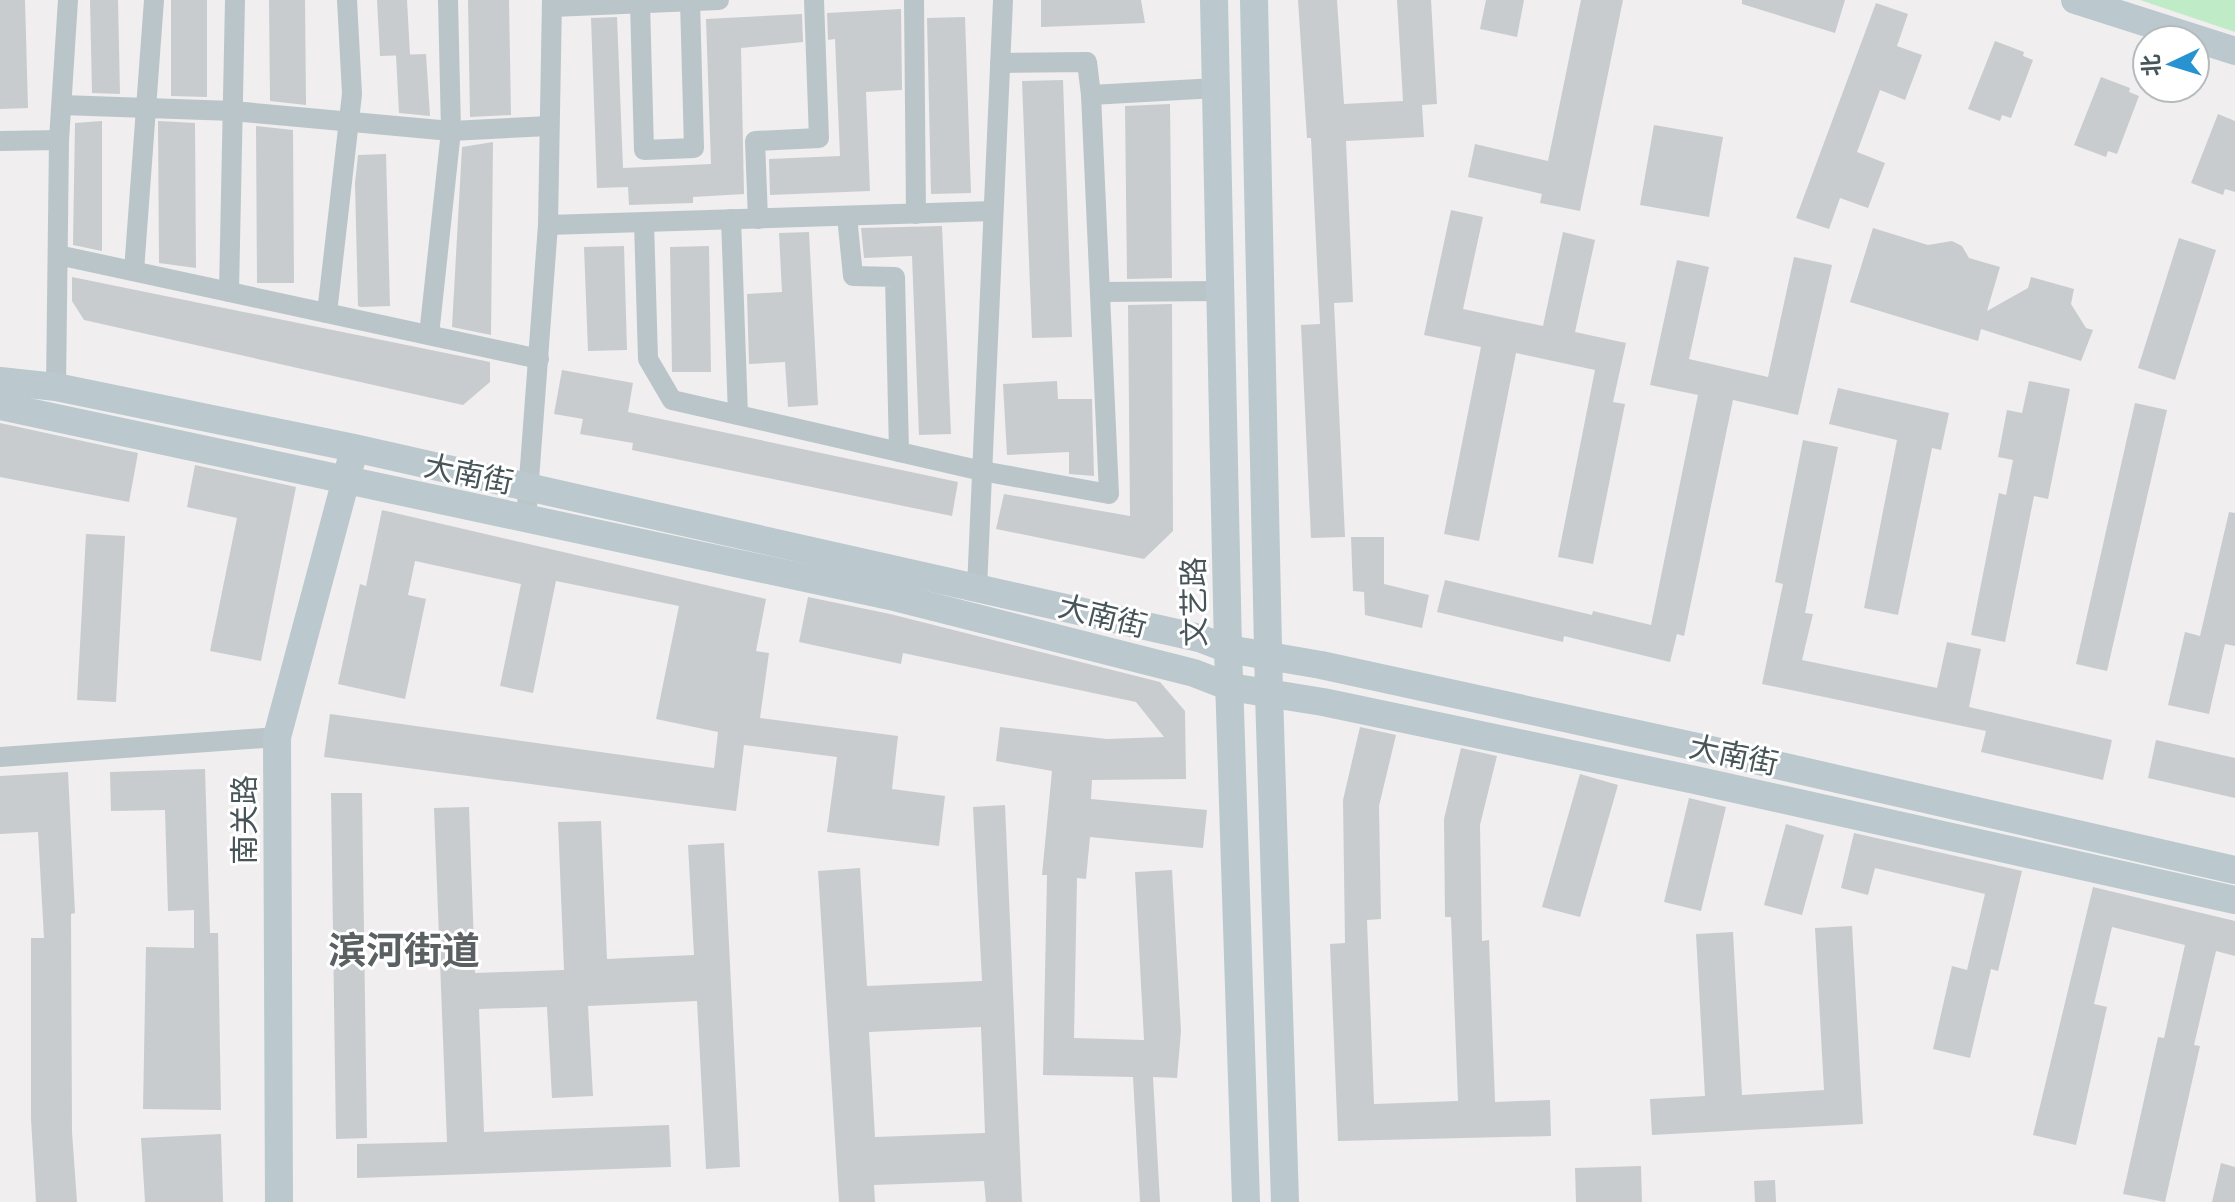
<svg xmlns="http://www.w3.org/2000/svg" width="2235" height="1202" font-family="'PT Sans Narrow','Noto Sans SC',sans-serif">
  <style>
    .green { fill: #bfebc7 }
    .building { fill: #c8cccf; fill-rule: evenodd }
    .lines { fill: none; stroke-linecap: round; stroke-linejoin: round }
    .street { stroke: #bac5c9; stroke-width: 20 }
    .secondary { stroke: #bbc8ce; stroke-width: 28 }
    .labels { text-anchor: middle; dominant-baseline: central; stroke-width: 6; stroke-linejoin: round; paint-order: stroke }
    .street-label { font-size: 30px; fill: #475559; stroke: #fff }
    .district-label { font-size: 38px; font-weight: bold; fill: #5b6062; stroke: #fff }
  </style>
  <rect width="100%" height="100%" fill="#f0eeee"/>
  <polygon class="green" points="2140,0 2235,0 2235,32"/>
  <g class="building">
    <polygon points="0,0 25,0 28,108 0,109"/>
    <polygon points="90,0 118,0 120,94 92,93"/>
    <polygon points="171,0 207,0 207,97 171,96"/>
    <polygon points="269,0 305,0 306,105 270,101"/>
    <polygon points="377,0 407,0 410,55 380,56"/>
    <polygon points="468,0 509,0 511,115 470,117"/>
    <polygon points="1041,0 1141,0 1145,23 1041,27"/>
    <polygon points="1298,0 1337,0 1344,104 1403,101 1397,0 1431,0 1437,104 1422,105 1424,137 1346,141 1353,302 1334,303 1345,537 1311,538 1301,325 1320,324 1311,138 1307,138"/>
    <polygon points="1486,0 1524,0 1517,37 1480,29"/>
    <polygon points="1581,0 1623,0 1580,211 1540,203 1542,194 1468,177 1475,144 1548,161"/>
    <polygon points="1742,0 1845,0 1835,33 1742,4"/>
    <polygon points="1876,3 1908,14 1897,46 1922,55 1905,100 1880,90 1857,152 1885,163 1868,208 1840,198 1829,229 1796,218"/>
    <polygon points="901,9 902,90 866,92 870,191 770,195 769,159 840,156 835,39 828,40 827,13"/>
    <polygon points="802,14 803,42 741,48 744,194 693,197 693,203 629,205 628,187 597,188 591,18 617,17 623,168 711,164 706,19"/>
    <polygon points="965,17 971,193 931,194 927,18"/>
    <polygon points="1995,41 2024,52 2023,56 2033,60 2011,118 2002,115 2000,121 1968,109"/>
    <polygon points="426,54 430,116 399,113 396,55"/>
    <polygon points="2101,77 2130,88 2129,92 2139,96 2117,154 2108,151 2106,157 2074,145"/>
    <polygon points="1063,80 1072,337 1032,338 1022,81"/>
    <polygon points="1170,104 1172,278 1127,279 1125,106"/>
    <polygon points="2218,114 2235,121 2235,192 2225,189 2223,195 2191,183"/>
    <polygon points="102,121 102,251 73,245 75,123"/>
    <polygon points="158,121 195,123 196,268 159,263"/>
    <polygon points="1654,125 1723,137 1709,217 1640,205"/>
    <polygon points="256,126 293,130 294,283 257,283"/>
    <polygon points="493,142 491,335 452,327 462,147"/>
    <polygon points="386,154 390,306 361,307 358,306 355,183 358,155"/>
    <polygon points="1451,210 1483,217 1463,309 1543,326 1563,232 1595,240 1575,332 1626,343 1613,402 1625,404 1593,564 1558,557 1595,370 1516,353 1479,541 1444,534 1481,347 1424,335"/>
    <polygon points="942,226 951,434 919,435 912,256 864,258 861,228"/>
    <polygon points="1873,228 1928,245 1952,241 1962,246 1969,258 2000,267 1987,311 2028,288 2031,277 2074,289 2071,304 2086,328 2093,330 2081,361 1981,329 1978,341 1850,302"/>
    <polygon points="809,232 818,405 788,407 785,362 749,364 747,294 782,292 779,233"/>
    <polygon points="2179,238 2216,250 2175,380 2138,368"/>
    <polygon points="624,246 627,350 588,351 584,247"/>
    <polygon points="709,246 711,372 672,372 670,247"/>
    <polygon points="1794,257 1832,265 1798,415 1733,400 1684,636 1677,634 1670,662 1564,636 1563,642 1437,612 1445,580 1592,615 1593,611 1651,625 1698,395 1650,385 1677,260 1709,267 1689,359 1768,377"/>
    <polygon points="72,277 490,362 490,382 463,405 84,320 72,301"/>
    <polygon points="1172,304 1173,531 1144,559 996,529 1004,494 1130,516 1128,305"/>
    <polygon points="562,370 633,383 628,412 958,482 952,516 632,450 633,443 580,434 583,419 554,414"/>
    <polygon points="1057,381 1058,399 1092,399 1094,476 1069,474 1069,452 1007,455 1003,384"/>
    <polygon points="2029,381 2070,389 2048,499 2034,496 2005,642 1971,635 1999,493 2006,495 2013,460 1998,457 2007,410 2022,413"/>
    <polygon points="1838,388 1949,413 1941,450 1932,448 1898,615 1864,608 1897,440 1829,424"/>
    <polygon points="2135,403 2167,410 2107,671 2076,664"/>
    <polygon points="0,423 138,453 129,502 0,477"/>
    <polygon points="1803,440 1838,447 1805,613 1813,614 1802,660 1937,688 1947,642 1981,649 1969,707 2112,740 2103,780 1981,752 1986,731 1762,684 1783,584 1775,582"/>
    <polygon points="195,465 296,487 261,661 210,651 237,518 187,507"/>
    <polygon points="382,510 766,599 756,651 769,653 760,718 898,736 892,789 945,796 939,846 827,832 837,757 744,745 736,811 324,757 330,714 714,768 718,732 656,719 679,606 556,581 533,693 500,686 521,584 415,561 408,595 426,599 405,699 338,684 360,584 366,586"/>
    <polygon points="2229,512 2235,513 2235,646 2225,644 2209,714 2168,705 2185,632 2200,636"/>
    <polygon points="86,534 125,536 116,702 77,700"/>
    <polygon points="1351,537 1384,537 1384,584 1429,595 1422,628 1365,615 1364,592 1353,591"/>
    <polygon points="808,597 890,614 1160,682 1185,711 1186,779 1092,780 1091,799 1207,810 1203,848 1090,837 1086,879 1077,878 1074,1038 1144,1040 1135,872 1172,870 1181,1031 1177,1078 1153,1077 1160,1202 1140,1202 1133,1077 1043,1075 1047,875 1042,875 1052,771 996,761 1000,727 1107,739 1164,737 1136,702 903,653 901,664 799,642"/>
    <polygon points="1360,727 1396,735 1379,806 1381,919 1367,920 1374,1104 1458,1101 1451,917 1445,917 1444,819 1461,748 1497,756 1480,825 1482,941 1489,940 1495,1102 1550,1100 1551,1136 1338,1141 1330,944 1345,943 1343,800"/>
    <polygon points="2156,740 2235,758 2235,798 2148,778"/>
    <polygon points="205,769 210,933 218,933 221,1110 143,1109 146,947 194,948 194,910 168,911 165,810 111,811 110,772"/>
    <polygon points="68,772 75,913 71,914 72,1132 77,1202 36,1202 31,1119 31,938 44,938 38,832 0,834 0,776"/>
    <polygon points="1580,774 1618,785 1580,917 1542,907"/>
    <polygon points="331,793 362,793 367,1138 336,1139"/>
    <polygon points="1689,798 1726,807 1701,911 1664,902"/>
    <path d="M1005,805L1022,1202H986L984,1181L874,1185L875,1202H839L818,871L860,868L867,986L982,981L973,807ZM981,1027L985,1133L875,1137L869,1032Z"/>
    <polygon points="469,807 475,973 564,970 558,822 601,821 607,959 694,955 688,845 724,843 740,1167 706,1169 697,1001 588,1006 593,1096 552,1098 547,1007 479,1009 484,1132 669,1125 671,1167 357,1178 357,1144 447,1142 434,808"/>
    <polygon points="1786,824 1824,835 1802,915 1764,905"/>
    <polygon points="1854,833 2022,871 1998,971 1991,969 1970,1058 1933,1049 1952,966 1967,970 1985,894 1875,868 1868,895 1841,888"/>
    <polygon points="2093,887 2235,921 2235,956 2216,951 2194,1045 2200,1046 2165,1202 2123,1194 2158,1037 2164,1038 2185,945 2112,927 2094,1004 2107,1007 2076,1145 2033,1135"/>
    <polygon points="1852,926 1863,1124 1652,1135 1650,1099 1705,1096 1696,934 1733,932 1742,1095 1824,1090 1815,928"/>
    <polygon points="221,1134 223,1202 145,1202 141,1138"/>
    <polygon points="2221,1163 2235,1167 2235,1202 2212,1202"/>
    <polygon points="1641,1166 1642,1202 1576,1202 1575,1168"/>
    <polygon points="1775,1180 1776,1202 1755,1202 1754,1181"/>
  </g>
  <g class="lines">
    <g class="street">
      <polyline points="914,0 916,214"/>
      <polyline points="640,3 644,150 694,148 690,0"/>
      <polyline points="552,7 719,0"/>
      <polyline points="1000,63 1087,62 1091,95"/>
      <polyline points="62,105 233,111 451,131 549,126"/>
      <polyline points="59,140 68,0"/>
      <polyline points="0,141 59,140 56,387"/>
      <polyline points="847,216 853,276 895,277 899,452"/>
      <polyline points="731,219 738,415"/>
      <polyline points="758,219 755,141 819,138 814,0"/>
      <polyline points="644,222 648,359 672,400 982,471 1109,494 1091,95 1216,88"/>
      <polyline points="548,225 993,211"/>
      <polyline points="58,255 539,359"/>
      <polyline points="134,271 154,0"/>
      <polyline points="229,292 235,0"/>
      <polyline points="1100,292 1221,291"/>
      <polyline points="327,313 352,94 347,0"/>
      <polyline points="429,335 451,131 448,0"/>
      <polyline points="526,520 548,225 552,0"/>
      <polyline points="977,588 1003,0"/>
      <polyline points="0,757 277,737"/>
    </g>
    <g class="secondary">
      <polyline points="1214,0 1228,649 1246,1202"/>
      <polyline points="1254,0 1269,694 1285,1202"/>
      <polyline points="2075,0 2235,51"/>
      <polyline points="0,381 56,387 354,448 1199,638 1228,649 1321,665 1702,748 2235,870"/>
      <polyline points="0,406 890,596 1194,673 1230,687 1323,702 1695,780 2235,900"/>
      <polyline points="279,1202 277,737 351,461"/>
    </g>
  </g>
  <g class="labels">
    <g class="street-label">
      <text transform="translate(469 473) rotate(12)">大南街</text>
      <text transform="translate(1193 602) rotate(-91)">文艺路</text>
      <text transform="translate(1103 615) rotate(14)">大南街</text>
      <text transform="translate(1734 754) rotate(12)">大南街</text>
      <text transform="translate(243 820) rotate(-90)">南关路</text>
    </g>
    <g class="district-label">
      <text x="404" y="949">滨河街道</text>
    </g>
  </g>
  <g transform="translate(2171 64) rotate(266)"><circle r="38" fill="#ffffff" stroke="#b5bbbd" stroke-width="2"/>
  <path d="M0-6L14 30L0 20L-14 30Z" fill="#2893d0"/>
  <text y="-12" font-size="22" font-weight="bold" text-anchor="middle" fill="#475559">北</text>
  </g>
</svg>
